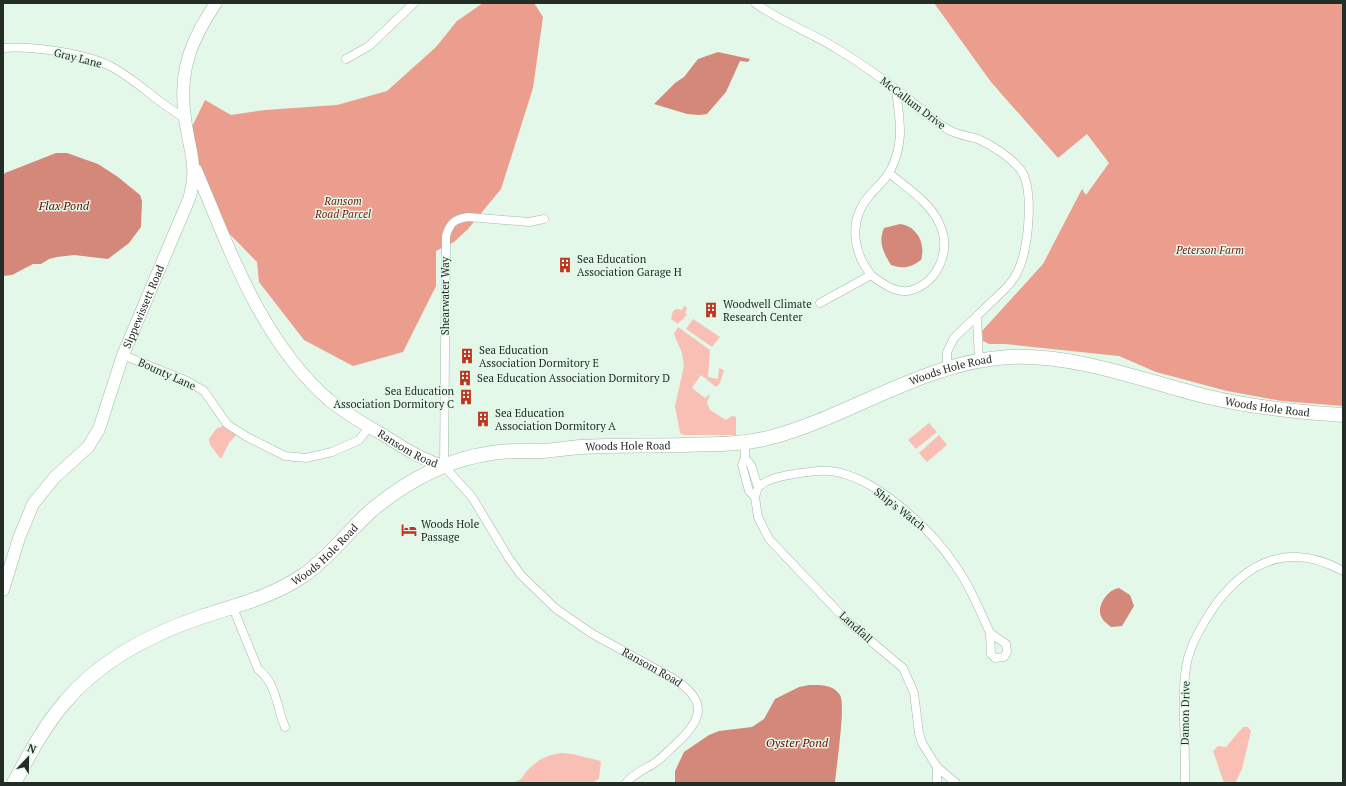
<svg xmlns="http://www.w3.org/2000/svg" width="1346" height="786" font-family="'PT Serif',serif">
  <style>
    .green { fill: #fabfb4 }
    .forest { fill: #eb9d8e }
    .water { fill: #d4887a }
    .lines { fill: none; stroke-linecap: round; stroke-linejoin: round }
    .minor-casing { stroke: #a4b8a9; stroke-width: 9 }
    .secondary-casing { stroke: #a4b8a9; stroke-width: 13 }
    .trunk-casing { stroke: #a4b8a9; stroke-width: 15 }
    .minor { stroke: #fff; stroke-width: 8 }
    .secondary { stroke: #fff; stroke-width: 12 }
    .trunk { stroke: #fff; stroke-width: 14 }
    .labels { text-anchor: middle; dominant-baseline: central; stroke-width: 3; stroke-linejoin: round; paint-order: stroke }
    .street-label { font-size: 11px; fill: #242c26; stroke: #e3f8e9 }
    .park-label { font-size: 11px; font-style: italic; fill: #741a0d; stroke: #e3f8e9 }
    .poi-label { font-size: 11px; fill: #242c26; stroke: #e3f8e9; text-anchor: start }
    .water-label { font-size: 12px; font-style: italic; fill: #680c01; stroke: #e3f8e9 }
  </style>
  <rect width="100%" height="100%" fill="#e3f8e9"/>
  <g class="green">
    <polygon points="684,306 687,308 685,313 687,314 682,321 681,320 678,324 671,319 673,311 676,309 682,310"/>
    <polygon points="693,319 720,337 712,347 686,329"/>
    <polygon points="678,327 710,350 708,377 718,379 719,368 724,370 720,383 716,387 701,375 692,388 705,398 710,394 707,403 710,410 726,420 732,416 736,417 736,435 684,435 680,433 675,406 684,366 682,353 674,334"/>
    <polygon points="929,423 937,432 916,449 908,440"/>
    <polygon points="225,425 237,434 229,443 221,459 210,445 209,439 216,429"/>
    <polygon points="939,435 947,445 927,462 919,453"/>
    <polygon points="1243,727 1248,727 1251,731 1242,769 1235,783 1224,783 1213,751 1218,746 1226,747"/>
    <path d="M561,753L572,754L601,761L599,779L592,783H507C525,782 521,775 532,766C540,758 550,755 561,753Z"/>
  </g>
  <g class="forest">
    <polygon points="483,3 534,3 543,17 533,88 501,189 468,229 454,242 436,251 436,286 403,352 353,366 304,340 259,282 257,262 215,219 187,137 205,100 231,115 265,110 337,105 387,91 436,47 457,21"/>
    <polygon points="934,3 1343,3 1343,406 1282,401 1227,391 1156,372 1119,356 1005,344 989,344 983,341 982,331 1043,264 1082,189 1086,195 1109,163 1087,134 1058,158 991,82"/>
  </g>
  <g class="water">
    <polygon points="718,52 750,59 748,62 740,61 726,92 707,114 699,115 687,114 654,104 675,83 684,77 698,59"/>
    <polygon points="56,153 67,153 98,164 118,177 140,195 142,201 141,227 129,243 108,259 74,255 57,257 49,259 41,264 33,264 12,275 3,276 3,176 5,173"/>
    <path d="M900,224C917,226 926,244 921,260C910,268 904,269 891,265C883,252 878,242 884,228Z"/>
    <path d="M1119,588L1130,595L1134,606L1122,626L1111,627C1108,624 1103,621 1102,618C1095,607 1108,589 1119,588Z"/>
    <path d="M809,685C820,685 833,684 840,695C846,705 836,768 835,783H675V771L684,752L709,735L719,731L752,727L764,719L775,699L799,687Z"/>
  </g>
  <g class="lines">
    <defs>
      <g id="minor">
        <path d="M755,3C781,22 812,33 839,50C864,65 888,83 911,101C923,111 935,122 949,130C958,135 969,136 978,139C992,145 1010,157 1020,169C1035,188 1028,245 1020,266C1017,275 1012,282 1005,289L954,338L947,352V367"/>
        <path d="M3,48C32,46 86,53 112,67C138,81 159,104 185,118"/>
        <polyline points="346,59 369,46 414,3"/>
        <path d="M889,173C905,144 900,122 896,90"/>
        <path id="s1" d="M544,219L529,222L468,217C454,219 450,223 446,236L444,466L472,497L508,557L521,575L555,608L591,633L674,679C707,700 704,718 677,743C670,749 663,757 656,762C646,769 634,773 626,783"/>
        <path d="M820,303L871,275C881,283 898,295 912,290C939,281 951,250 940,225C931,203 907,188 889,173C883,182 876,188 869,196C848,221 853,252 871,275"/>
        <polyline points="977,316 979,361"/>
        <polyline points="123,355 187,381 204,391 227,424 247,437 285,456 306,458 332,452 359,440 369,427"/>
        <polyline points="745,443 745,458 742,465 749,491 755,497"/>
        <polyline points="745,458 751,465 758,487 755,497 758,517 769,539 847,621 903,668 914,693 919,733 922,743 937,767 956,783"/>
        <path d="M758,487C770,477 784,476 800,473C810,472 820,470 830,471C876,476 933,531 957,568C971,588 980,611 990,633"/>
        <path d="M233,608L258,669C277,684 276,706 285,727"/>
        <polygon points="990,633 1006,644 1007,652 1004,657 995,658 991,654"/>
        <polyline points="937,783 937,767"/>
        <path d="M1185,783C1185,762 1185,740 1184,719C1184,698 1183,678 1188,658C1193,639 1205,620 1216,604C1249,560 1291,542 1343,571"/>
      </g>
      <g id="secondary">
        <path id="s2" d="M196,170C230,250 261,341 329,400C346,414 366,425 385,436C404,448 422,460 444,466"/>
        <path id="s3" d="M3,590L19,538L33,504L54,478L88,447L99,429L123,355L189,199C199,167 189,150 185,118C178,72 191,40 216,3"/>
      </g>
      <g id="trunk">
        <path id="s4" d="M14,783C29,755 44,726 65,702C100,660 151,634 201,617C237,605 272,597 304,575C330,557 349,530 373,509C407,481 448,459 492,453C509,450 526,451 543,451C556,450 568,448 580,447C615,445 649,446 684,445C713,444 743,445 772,437C853,415 923,362 1009,357C1075,354 1141,380 1204,396C1250,407 1296,412 1343,415"/>
      </g>
    </defs>
    <use href="#minor" class="minor-casing"/>
    <use href="#secondary" class="secondary-casing"/>
    <use href="#trunk" class="trunk-casing"/>
    <use href="#minor" class="minor"/>
    <use href="#secondary" class="secondary"/>
    <use href="#trunk" class="trunk"/>
  </g>
  <defs>
    <symbol id="building-bare" viewBox="-9 -9 18 18"><path d="M-4-6H4V6H1V3H-1V6H-4ZM-2.5-4.3h1.7v1.8h-1.7ZM.8-4.3h1.7v1.8H.8ZM-2.5-1h1.7V.8h-1.7ZM.8-1h1.7V.8H.8Z" fill="#bf331f" stroke="#e3f8e9" stroke-width="2.5" paint-order="stroke"/></symbol>
    <symbol id="hotel-bare" viewBox="-9 -9 18 18"><path d="M-6-4.5h1.5V1H6V5H4.5V3h-9V5H-6ZM-4 0a1.8 1.8 0 1 1 3.6 0ZM.5 0V-2.5h3Q6-2.5 6 0Z" fill="#bf331f" stroke="#e3f8e9" stroke-width="2.5" paint-order="stroke"/></symbol>
  </defs>
  <g fill-rule="evenodd">
    <use href="#building-bare" x="554" y="254" width="22" height="22"/>
    <use href="#building-bare" x="700" y="299" width="22" height="22"/>
    <use href="#building-bare" x="456" y="345" width="22" height="22"/>
    <use href="#building-bare" x="454" y="367" width="22" height="22"/>
    <use href="#building-bare" x="455" y="386" width="22" height="22"/>
    <use href="#building-bare" x="472" y="408" width="22" height="22"/>
    <use href="#hotel-bare" x="398" y="519" width="22" height="22"/>
  </g>
  <g class="labels">
    <g class="street-label">
      <text transform="translate(78 58) rotate(14)">Gray Lane</text>
      <text transform="translate(913 103) rotate(37)">McCallum Drive</text>
      <text transform="translate(445 296) rotate(-90)">Shearwater Way</text>
      <text stroke="none"><textPath href="#s3" startOffset="322">Sippewissett Road</textPath></text>
      <text stroke="none"><textPath href="#s4" startOffset="1071">Woods Hole Road</textPath></text>
      <text transform="translate(167 374) rotate(24)">Bounty Lane</text>
      <text stroke="none"><textPath href="#s4" startOffset="1395">Woods Hole Road</textPath></text>
      <text stroke="none"><textPath href="#s4" startOffset="735">Woods Hole Road</textPath></text>
      <text stroke="none"><textPath href="#s2" startOffset="361">Ransom Road</textPath></text>
      <text transform="translate(900 509) rotate(38)">Ship's Watch</text>
      <text stroke="none"><textPath href="#s4" startOffset="399">Woods Hole Road</textPath></text>
      <text transform="translate(856 627) rotate(42)">Landfall</text>
      <text stroke="none"><textPath href="#s1" startOffset="633">Ransom Road</textPath></text>
      <text transform="translate(1185 713) rotate(-89)">Damon Drive</text>
    </g>
    <g class="park-label">
      <text x="343" y="201">Ransom<tspan x="343" dy="13">Road Parcel</tspan></text>
      <text x="1210" y="250">Peterson Farm</text>
    </g>
    <g class="poi-label">
      <text x="577" y="259">Sea Education<tspan x="577" dy="13">Association Garage H</tspan></text>
      <text x="723" y="304">Woodwell Climate<tspan x="723" dy="13">Research Center</tspan></text>
      <text x="479" y="350">Sea Education<tspan x="479" dy="13">Association Dormitory E</tspan></text>
      <text x="477" y="378">Sea Education Association Dormitory D</text>
      <text x="454" y="391" text-anchor="end">Sea Education<tspan x="454" dy="13">Association Dormitory C</tspan></text>
      <text x="495" y="413">Sea Education<tspan x="495" dy="13">Association Dormitory A</tspan></text>
      <text x="421" y="524">Woods Hole<tspan x="421" dy="13">Passage</tspan></text>
    </g>
    <g class="water-label">
      <text x="64" y="205">Flax Pond</text>
      <text x="797" y="742">Oyster Pond</text>
    </g>
  </g>
  <rect width="1346" height="786" fill="none" stroke="#242c26" stroke-width="8"/>
  <g transform="translate(28 758) rotate(22)" stroke="#e3f8e9" stroke-width="3" paint-order="stroke">
  <path d="M0-3L7 15L0 10L-7 15Z" fill="#242c26"/>
  <text y="-6" font-size="11" font-weight="bold" text-anchor="middle" fill="#242c26">N</text>
  </g>
</svg>
